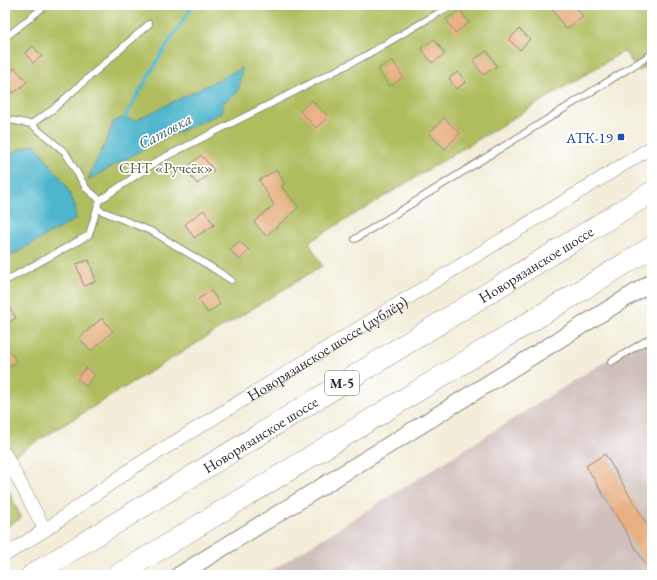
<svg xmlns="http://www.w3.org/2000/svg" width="657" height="580" font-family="'EB Garamond',serif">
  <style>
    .industrial { fill: #d0c0bc }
    .green { fill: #b0bd5e; stroke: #6e7444 }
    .water { fill: #4eb6cc; stroke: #3c707c }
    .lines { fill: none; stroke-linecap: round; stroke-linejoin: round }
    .stream { stroke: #4eb6cc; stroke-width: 3.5 }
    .building { fill: #e7b082 }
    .service-casing { stroke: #8f8c82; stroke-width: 8 }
    .minor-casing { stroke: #8f8c82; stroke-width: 14 }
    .tertiary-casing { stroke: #8f8c82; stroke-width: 18 }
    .trunk-casing { stroke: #8f8c82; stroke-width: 22 }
    .service { stroke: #fff; stroke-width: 6 }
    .minor { stroke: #fff; stroke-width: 13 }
    .tertiary { stroke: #fff; stroke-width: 16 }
    .trunk { stroke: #fff; stroke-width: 21 }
    .transit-dot { fill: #1a4fb4; stroke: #fff; stroke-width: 1.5 }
    .labels { text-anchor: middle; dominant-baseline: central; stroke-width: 3.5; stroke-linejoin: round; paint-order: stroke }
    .shield { fill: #fff; stroke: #6b6b6b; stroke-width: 1 }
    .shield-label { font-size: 14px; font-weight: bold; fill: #2b2b2b }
    .transit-label { font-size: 15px; fill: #164399; stroke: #fff; text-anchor: end }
    .park-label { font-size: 15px; fill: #5a5e3d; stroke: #fff }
    .street-label { font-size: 15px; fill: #2b2b2b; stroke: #fff }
    .water-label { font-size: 16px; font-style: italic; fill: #39636b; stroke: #fff }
  </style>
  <rect width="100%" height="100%" fill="#fff"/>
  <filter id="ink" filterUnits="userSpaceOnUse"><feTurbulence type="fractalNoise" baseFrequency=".025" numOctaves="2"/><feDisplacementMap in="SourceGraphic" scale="8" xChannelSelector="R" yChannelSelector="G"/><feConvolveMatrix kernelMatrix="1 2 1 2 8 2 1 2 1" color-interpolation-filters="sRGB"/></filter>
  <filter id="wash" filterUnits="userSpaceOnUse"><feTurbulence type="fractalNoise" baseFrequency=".012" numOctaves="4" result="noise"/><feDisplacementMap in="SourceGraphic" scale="16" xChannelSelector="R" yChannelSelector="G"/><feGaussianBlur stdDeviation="0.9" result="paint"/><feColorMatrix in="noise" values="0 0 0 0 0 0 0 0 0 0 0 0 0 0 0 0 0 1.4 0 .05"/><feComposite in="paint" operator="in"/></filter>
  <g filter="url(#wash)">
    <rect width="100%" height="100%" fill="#f3edd9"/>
    <polygon class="industrial" points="652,332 652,575 264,575"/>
    <g class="green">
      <polygon points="5,5 652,5 652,63 638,71 624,51 309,242 322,266 5,461"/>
      <polygon points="5,482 21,518 5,528"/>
    </g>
    <g class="water">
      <polygon points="242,68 238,92 223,103 221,113 158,141 88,180 94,165 105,144 113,122 125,117 134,121"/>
      <polygon points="35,144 65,184 75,205 76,219 5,259 5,155"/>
    </g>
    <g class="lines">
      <polyline class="stream" points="125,117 162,53 193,5"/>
    </g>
    <g id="blocks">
      <g class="building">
        <polygon points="558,5 574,5 583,17 566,29 552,9"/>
        <polygon points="460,10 469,23 455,33 446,19"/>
        <polygon points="519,29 530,39 520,50 509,40"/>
        <polygon points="434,39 445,54 432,63 421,48"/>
        <polygon points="33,46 42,56 33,63 25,53"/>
        <polygon points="487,51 497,66 483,75 473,60"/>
        <polygon points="392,60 403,77 389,87 378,69"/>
        <polygon points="15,68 27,82 14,93 5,82 5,76"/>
        <polygon points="458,72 466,82 456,89 449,78"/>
        <polygon points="312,100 328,117 316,128 300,111"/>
        <polygon points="444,118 460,133 445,149 429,134"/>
        <polygon points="201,155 214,170 197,184 185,169"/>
        <polygon points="277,170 285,184 281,186 299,207 266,236 254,222 274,205 259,180"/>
        <polygon points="204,210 214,225 194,238 185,224"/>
        <polygon points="239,241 249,250 240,260 230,250"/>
        <polygon points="89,260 96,281 84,286 76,264"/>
        <polygon points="211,291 220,304 208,313 198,299"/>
        <polygon points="5,300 16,318 5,325"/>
        <polygon points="102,318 113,331 91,351 79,338"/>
        <polygon points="5,344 17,362 5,370"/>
        <polygon points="86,368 95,375 86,386 77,378"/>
        <polygon points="605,454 652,533 652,575 586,466"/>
      </g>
    </g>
  </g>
  <g filter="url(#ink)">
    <use href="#blocks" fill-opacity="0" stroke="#8f8c82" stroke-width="1"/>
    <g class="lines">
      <defs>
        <g id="service">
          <polyline points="5,38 46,5"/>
          <polyline points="5,119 31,124 65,152 86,188 100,200 159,160 363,57 452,5"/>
          <polyline points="31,124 52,110 149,24"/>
          <polyline points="97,209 153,232 211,267 231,280"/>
          <polyline points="355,239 652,54"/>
          <polyline points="5,281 89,235 98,205"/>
          <polyline points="646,341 652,349"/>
          <polyline points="611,362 652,337"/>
        </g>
        <g id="minor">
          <polyline points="5,454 45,530"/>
          <path id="s1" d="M5,555L45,530L134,467L652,147"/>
        </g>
        <polyline id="tertiary" points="179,575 652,282"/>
        <g id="trunk">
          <path id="s2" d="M32,575L652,192"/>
          <polyline points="118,575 652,247"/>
        </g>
      </defs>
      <use href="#service" class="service-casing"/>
      <use href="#minor" class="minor-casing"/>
      <use href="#tertiary" class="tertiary-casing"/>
      <use href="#trunk" class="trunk-casing"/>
      <use href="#service" class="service"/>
      <use href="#minor" class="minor"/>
      <use href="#tertiary" class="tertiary"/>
      <use href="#trunk" class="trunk"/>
    </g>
  </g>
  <rect class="transit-dot" x="617" y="133" width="8" height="8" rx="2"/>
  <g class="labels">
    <rect class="shield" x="325" y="371" width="34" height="24" rx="3"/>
    <g class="shield-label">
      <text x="342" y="383">М-5</text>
    </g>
    <g class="transit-label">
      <text x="613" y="137">АТК-19</text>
    </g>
    <g class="park-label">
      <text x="166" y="167">СНТ «Ручеёк»</text>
    </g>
    <g class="street-label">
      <text stroke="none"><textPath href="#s2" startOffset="592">Новорязанское шоссе</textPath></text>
      <text stroke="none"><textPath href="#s1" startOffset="383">Новорязанское шоссе (дублёр)</textPath></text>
      <text stroke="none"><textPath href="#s2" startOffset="268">Новорязанское шоссе</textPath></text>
    </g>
    <g class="water-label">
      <text transform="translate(165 131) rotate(-28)">Сатовка</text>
    </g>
  </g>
  <rect width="657" height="580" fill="none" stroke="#fff" stroke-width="20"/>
</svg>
